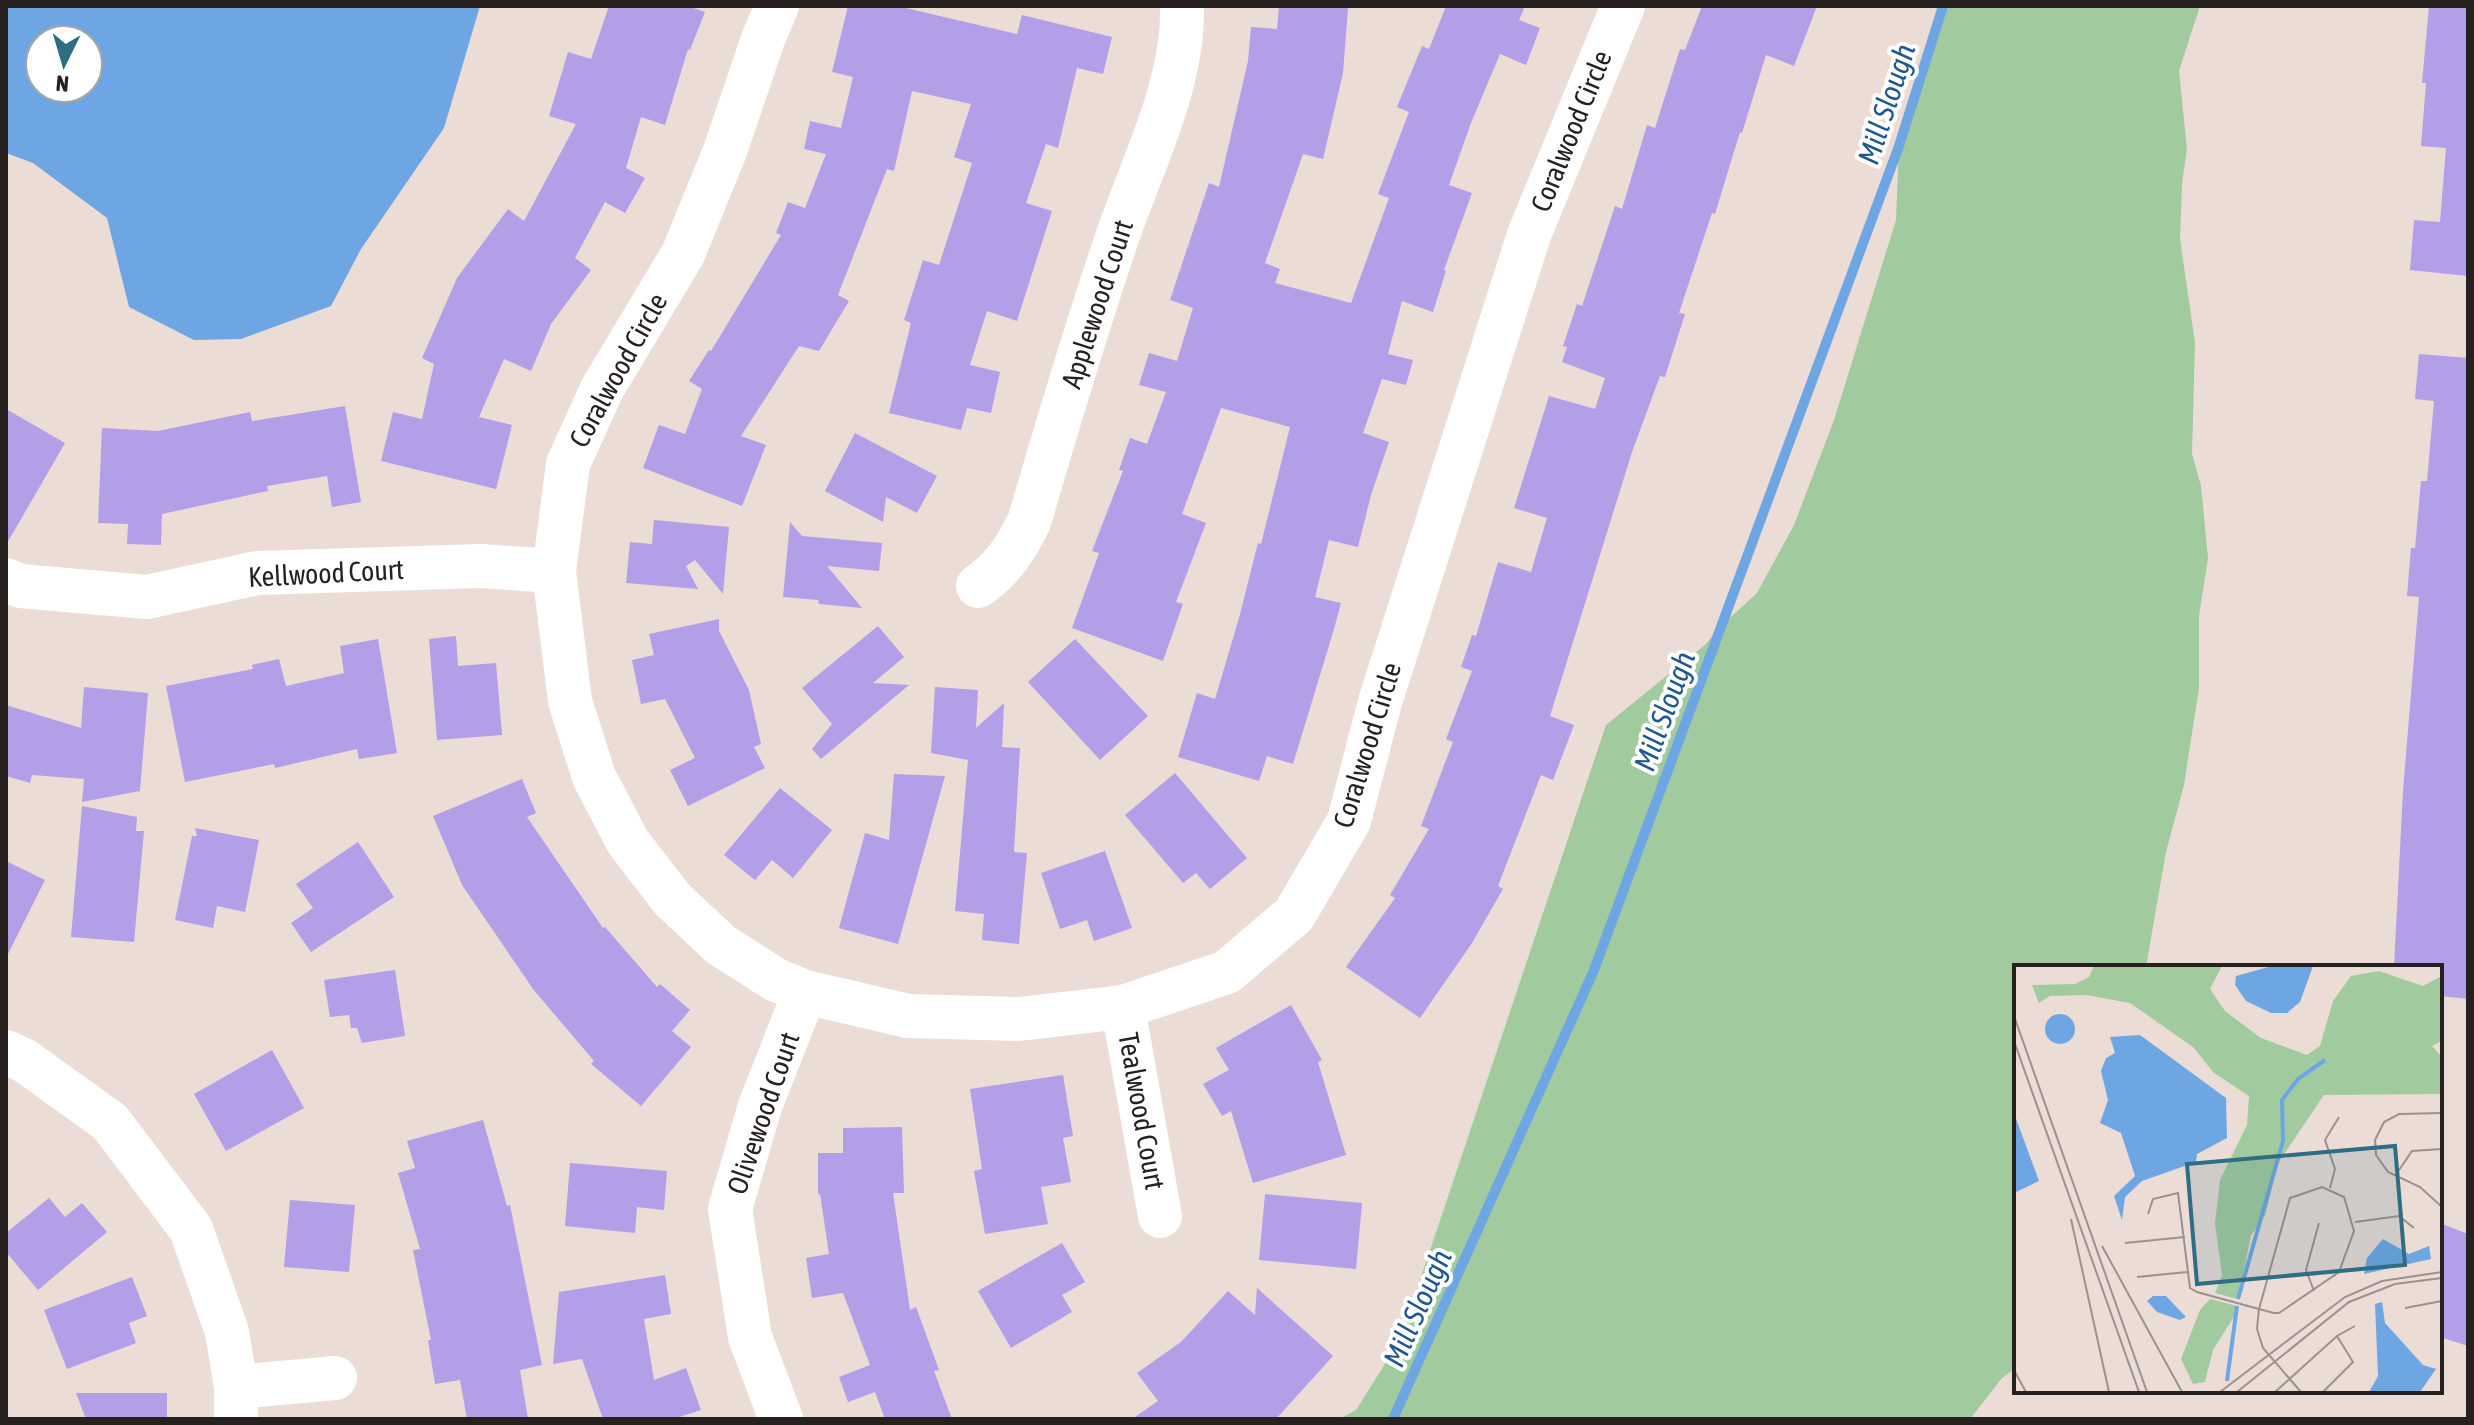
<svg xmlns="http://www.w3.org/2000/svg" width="2474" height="1425" font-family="'Asap Condensed',sans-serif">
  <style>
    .green { fill: #a1ca9f }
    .water { fill: #6ea6e3; fill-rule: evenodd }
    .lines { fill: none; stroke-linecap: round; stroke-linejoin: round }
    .stream { stroke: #6ea6e3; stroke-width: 10 }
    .building { fill: #b39ee8 }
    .minor { stroke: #fff; stroke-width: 44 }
    .labels { text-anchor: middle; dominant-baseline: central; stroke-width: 8; stroke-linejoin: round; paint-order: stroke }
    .street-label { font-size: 28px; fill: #26211f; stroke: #fff }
    .water-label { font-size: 30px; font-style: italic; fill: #1f5890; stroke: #fff }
    .inset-river { fill: none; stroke: #6ea6e3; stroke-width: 4 }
    .inset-road { fill: none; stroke: #9c918d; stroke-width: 2 }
    .view { fill: #2e6e82; fill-opacity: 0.15; stroke: #2e6e82; stroke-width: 4 }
    .inset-edge { fill: none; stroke: #26211f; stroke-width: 4 }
  </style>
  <rect width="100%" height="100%" fill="#ebdcd6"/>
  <polygon class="green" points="1943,6 2200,6 2179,71 2187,149 2182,183 2180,239 2195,343 2192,454 2201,486 2208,558 2199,616 2199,688 2184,785 2166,852 2146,967 2016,967 2016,1368 2002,1378 1970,1419 1339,1419 1356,1410 1400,1340 1606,725 1706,644 1720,627 1757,593 1794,525 1834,420 1896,220 1899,146"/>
  <path class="water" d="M6,6H480L444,128L361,249L331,306L241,339L194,340L129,307L107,218L33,163L6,153ZM40,40H88V88H40Z"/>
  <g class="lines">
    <polyline class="stream" points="1393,1419 1594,970 1899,146 1943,6"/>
  </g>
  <g class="building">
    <polygon points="609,6 688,6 705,12 690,50 688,49 665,125 641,117 626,168 645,178 625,213 605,202 575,258 591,270 551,324 531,371 504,359 479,417 512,425 496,489 381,461 393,412 422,419 434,364 422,358 457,278 508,209 524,221 576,124 549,116 568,52 591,59"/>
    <polygon points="848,6 897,6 1017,34 1022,15 1112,37 1103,74 1077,68 1058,148 1046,144 1026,203 1052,211 1017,321 987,311 970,365 1000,372 991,413 967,408 961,430 889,413 911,323 904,320 923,260 939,265 972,163 954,157 971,104 912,91 894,171 887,169 838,295 849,301 819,351 799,346 741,436 766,445 742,506 643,468 659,425 685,434 702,389 689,381 709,350 711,351 781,235 776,233 788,202 805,208 826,154 804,149 810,121 841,128 853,77 832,72"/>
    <polygon points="1279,6 1348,8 1343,73 1323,159 1303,154 1265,263 1280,269 1275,283 1351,303 1389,198 1378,194 1409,112 1397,107 1422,46 1429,49 1446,6 1525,6 1519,20 1540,28 1526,65 1500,54 1471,123 1449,185 1472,193 1444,270 1446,271 1433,312 1402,301 1388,354 1413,360 1406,385 1382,379 1363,433 1389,442 1371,495 1358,547 1329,540 1315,597 1341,603 1334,629 1293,764 1267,756 1259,781 1178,757 1197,693 1215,699 1239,618 1258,543 1261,544 1290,427 1221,408 1182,514 1206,523 1176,602 1183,604 1163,661 1072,628 1099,553 1092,551 1123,471 1119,470 1130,438 1147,444 1166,392 1139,385 1149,353 1177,361 1193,308 1170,300 1209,183 1219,187 1248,61 1251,27 1277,29"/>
    <polygon points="1702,6 1817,6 1794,66 1766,55 1742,133 1740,132 1715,214 1712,213 1679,313 1685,314 1665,377 1660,376 1632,452 1550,716 1574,725 1553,780 1541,775 1498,886 1503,889 1472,943 1420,1018 1346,967 1395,898 1390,895 1429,829 1421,826 1453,742 1446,739 1472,671 1461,667 1472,635 1476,636 1498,562 1531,572 1547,518 1514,508 1549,396 1595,409 1605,378 1562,362 1567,347 1563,346 1577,304 1582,306 1615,206 1622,209 1647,125 1655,128 1680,49 1685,50"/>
    <polygon points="2429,6 2468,6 2468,276 2410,270 2414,220 2440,222 2446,148 2421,146 2426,83 2422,83"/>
    <polygon points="2419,354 2468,358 2468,999 2440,996 2440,967 2394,967 2403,791 2419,597 2407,596 2411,548 2415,548 2421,481 2427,481 2434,401 2415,399"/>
    <polygon points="345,406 361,502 332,507 327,476 267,486 268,491 162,514 161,545 127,544 128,524 98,523 102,428 158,431 250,412 252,421"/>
    <polygon points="6,409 65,443 6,545"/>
    <polygon points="855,433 937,476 917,513 886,497 883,522 825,491"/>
    <polygon points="654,520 729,527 723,594 695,560 686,566 698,589 626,583 630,542 652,544"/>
    <polygon points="790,522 802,536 882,543 879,571 827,566 862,608 819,604 818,600 783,597"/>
    <polygon points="719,619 719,631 749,690 761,744 754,747 765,768 688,806 670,770 695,758 665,699 641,704 632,660 654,655 649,634"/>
    <polygon points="878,626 904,657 873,683 909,685 821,759 812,749 832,724 802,688"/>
    <polygon points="456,636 458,666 496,663 502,735 437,740 429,639"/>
    <polygon points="378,639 397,753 359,759 357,749 275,768 274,764 185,782 166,686 253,669 252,665 279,659 286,686 344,673 340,646"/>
    <polygon points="1075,639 1148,716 1100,760 1028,682"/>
    <polygon points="84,687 148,693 140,791 82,802 84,779 32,775 30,783 6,776 6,705 81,728"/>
    <polygon points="935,687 978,690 976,728 1004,703 1002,747 1020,748 1014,852 1027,853 1019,944 982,940 984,914 955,911 968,760 931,753"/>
    <polygon points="1175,773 1247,858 1210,889 1196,873 1183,883 1125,815"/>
    <polygon points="894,774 945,776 898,944 839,928 865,833 889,840"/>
    <polygon points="522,779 536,813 527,817 603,928 605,927 657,987 660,984 690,1010 672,1031 691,1047 641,1106 591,1064 594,1061 533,989 462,885 433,816"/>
    <polygon points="780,788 832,830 793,878 772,860 755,880 724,855"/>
    <polygon points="82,806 137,817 136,831 144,831 134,942 71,937"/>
    <polygon points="195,828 259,840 245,912 217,906 213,928 175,920 192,836 197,836"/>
    <polygon points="358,842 394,897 311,952 291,923 313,908 296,884"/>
    <polygon points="1105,851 1132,928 1094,941 1087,920 1060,929 1041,873"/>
    <polygon points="6,861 45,880 6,958"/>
    <polygon points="395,970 405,1036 362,1043 357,1028 351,1028 349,1015 330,1017 324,980"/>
    <polygon points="1291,1005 1322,1060 1318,1062 1346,1155 1253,1183 1231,1111 1222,1116 1203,1084 1229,1070 1216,1048"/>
    <polygon points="272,1050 304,1108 226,1151 194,1094"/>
    <polygon points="1063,1075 1073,1136 1063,1138 1071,1182 1041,1187 1048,1224 985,1234 974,1171 982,1169 970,1089"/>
    <polygon points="483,1120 507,1206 510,1205 542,1365 520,1370 528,1419 467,1419 460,1380 435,1384 428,1340 431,1340 413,1250 420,1249 398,1173 415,1168 407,1141"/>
    <polygon points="902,1127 904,1193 893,1193 910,1310 916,1307 939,1370 934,1371 952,1419 885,1419 875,1392 848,1402 839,1377 870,1365 843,1293 812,1298 806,1258 829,1254 820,1194 818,1194 818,1153 843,1153 843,1128"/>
    <polygon points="570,1163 667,1171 664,1210 637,1207 635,1233 565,1226"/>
    <polygon points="1265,1194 1362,1203 1356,1269 1259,1260"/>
    <polygon points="49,1198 65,1217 82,1203 107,1232 38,1290 6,1252 6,1233"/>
    <polygon points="290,1200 355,1205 349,1272 284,1267"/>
    <polygon points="2440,1223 2468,1234 2468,1346 2440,1337"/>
    <polygon points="1062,1243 1085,1282 1062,1295 1072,1312 1011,1348 978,1291"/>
    <polygon points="665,1275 671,1314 644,1319 654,1380 686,1368 701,1410 673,1419 603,1419 582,1359 553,1364 559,1292"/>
    <polygon points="132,1277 147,1316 129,1323 136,1343 67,1369 44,1310"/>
    <polygon points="1257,1288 1333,1356 1276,1419 1132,1419 1158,1401 1137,1373 1181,1342 1228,1291 1255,1315"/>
    <polygon points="76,1393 167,1393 167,1419 86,1419"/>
  </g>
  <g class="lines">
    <g class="minor">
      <polyline points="777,6 763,39 725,151 683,254 602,389 568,464 554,571 570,701 594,777 628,842 672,899 721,945 776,980 805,992 908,1016 1019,1019 1123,1007 1227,972 1294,915 1349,821 1380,702 1529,235 1623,6"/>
      <polyline points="6,580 20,586 147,597 257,573 481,566 554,571"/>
      <path d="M978,586C1002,570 1016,548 1029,522C1056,430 1083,338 1114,247C1139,170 1184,88 1182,6"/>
      <polyline points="1123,1007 1160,1216"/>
      <polyline points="6,1052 25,1061 110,1122 191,1229 227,1332 236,1387 236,1419"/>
      <polyline points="236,1387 335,1378"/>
      <polyline points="781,1419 750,1337 730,1209 760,1106 805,992"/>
    </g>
  </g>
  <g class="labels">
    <g class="street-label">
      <text transform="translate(1571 131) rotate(-68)">Coralwood Circle</text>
      <text transform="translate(1097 304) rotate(-72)">Applewood Court</text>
      <text transform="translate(618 370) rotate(-61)">Coralwood Circle</text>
      <text transform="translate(326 573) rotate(-3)">Kellwood Court</text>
      <text transform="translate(1367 745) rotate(-73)">Coralwood Circle</text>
      <text transform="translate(1142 1111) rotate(80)">Tealwood Court</text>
      <text transform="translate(763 1113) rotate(-71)">Olivewood Court</text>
    </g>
    <g class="water-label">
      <text transform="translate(1886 104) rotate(-72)">Mill Slough</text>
      <text transform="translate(1664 711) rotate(-70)">Mill Slough</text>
      <text transform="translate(1417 1308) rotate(-66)">Mill Slough</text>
    </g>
  </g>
  <g transform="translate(2014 965)">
    <rect width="428" height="428" fill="#ebdcd6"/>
    <path d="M80,1H208L196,24L211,46L247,73L293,90L306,81L319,36L337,11L365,6L409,21L428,11V76L418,81L428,92V129L310,130L264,198L251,251L237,270L224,334L201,328L208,310L201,259L206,215L233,160L235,131L200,108L179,82L116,38L72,30L36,31L25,38L18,20L61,19L75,12ZM196,334L223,341L221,350L199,385L191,417L179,419L167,394L186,345Z" fill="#a1ca9f"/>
    <path d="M258,1H299L286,37L273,48H257L232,36L221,20L222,11ZM31 64a15 15 0 1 1 30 0a15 15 0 1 1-30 0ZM126,70L212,133L213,173L183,189L182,197L128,216L111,232L108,255L100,231L121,211L107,168L86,158L94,135L87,106L92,93L101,88L96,72ZM0,148L25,216L0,228ZM369,274L395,289L415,281L417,294L350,309L353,293ZM139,331H152L172,352L166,355L143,347L133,336ZM368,337L371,358L409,400L422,404L406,427H355L364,411L361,339Z" fill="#6ea6e3"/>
    <path class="inset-river" d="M224,334L269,176L268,135L284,114L311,95M213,416L223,341"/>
    <path class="inset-road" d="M0,51L133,427M0,76L125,427M428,148L385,149L370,157L361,175L362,190L374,207L406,222L428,242M381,211L398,186L428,184M316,223L321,204L311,175L325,152M134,249L139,234L164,228L176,323L183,327L245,344L260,348H265L325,307L340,266L330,232L308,222L276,233L245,344L243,364L249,383L287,427M57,254L95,427M341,257L385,251L400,263M111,278L171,272M88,281L168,427M123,312L173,307M300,326L292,305L305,258M391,343L428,336M0,405L12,427M206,427L331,332L368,316L428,307M223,427L335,337L381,319L428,313M261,427L323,371L341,361M309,427L339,397L323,371"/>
    <path class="view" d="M381,181L391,300L183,319L173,199Z"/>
    <rect width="428" height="428" class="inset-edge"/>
  </g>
  <rect width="2474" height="1425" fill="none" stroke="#26211f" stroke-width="16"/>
  <g transform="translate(64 64) rotate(185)"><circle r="38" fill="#ffffff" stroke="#a8a6a5" stroke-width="2"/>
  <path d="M0-6L14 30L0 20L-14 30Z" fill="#2e6e82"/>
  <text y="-12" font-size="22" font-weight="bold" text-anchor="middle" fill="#26211f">N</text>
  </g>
</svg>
